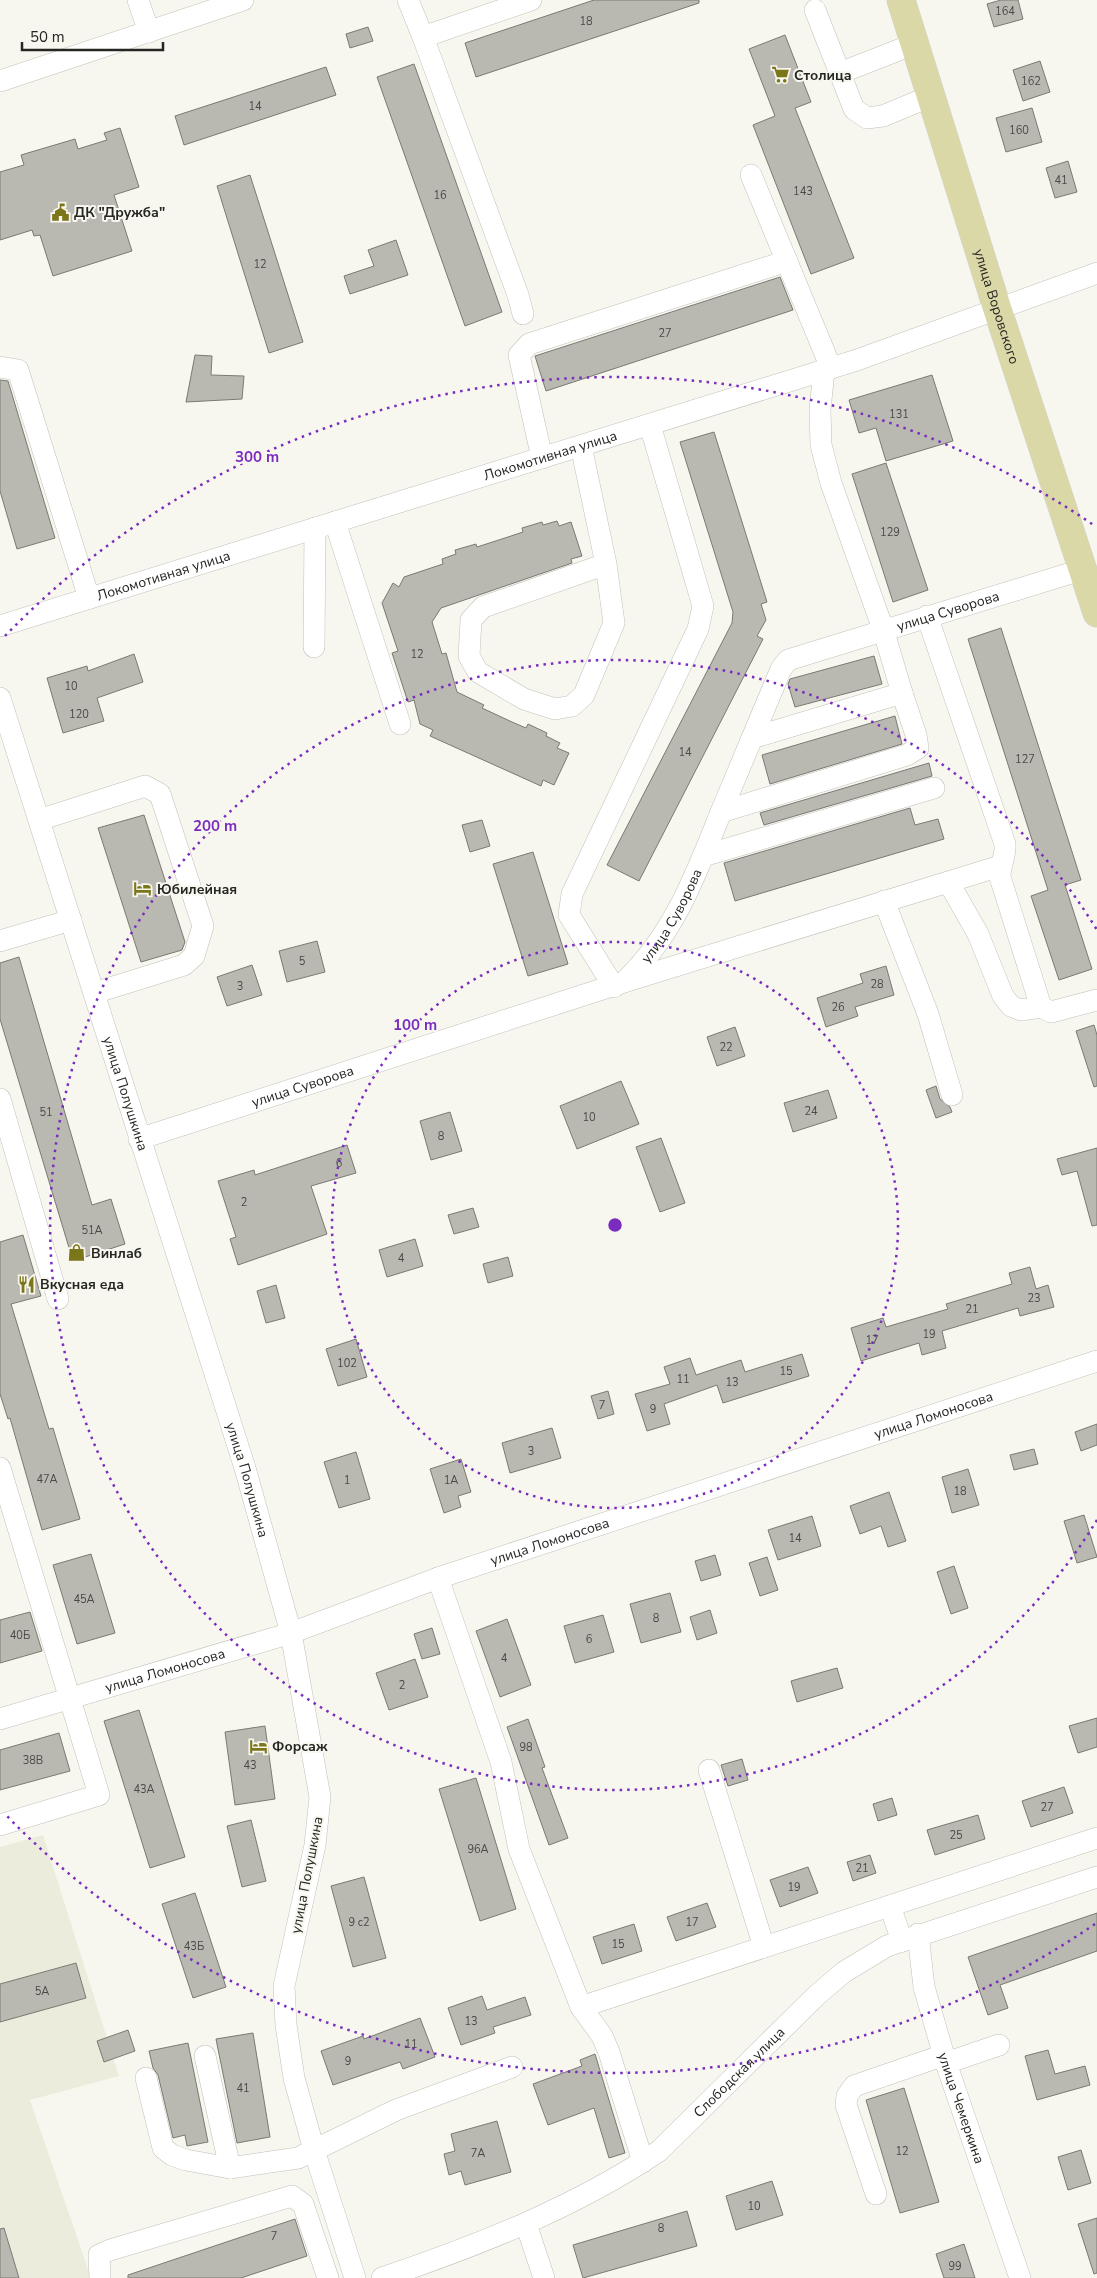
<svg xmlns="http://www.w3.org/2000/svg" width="1097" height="2278" font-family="'Nunito Sans',sans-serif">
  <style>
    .built { fill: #ececdd }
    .building { fill: #b9b9b2; stroke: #7a7a73 }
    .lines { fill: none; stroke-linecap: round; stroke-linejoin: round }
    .minor-casing { stroke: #c1c1ba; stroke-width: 22 }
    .major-casing { stroke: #d3d3d3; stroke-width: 29 }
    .minor { stroke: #fff; stroke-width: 21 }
    .major { stroke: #dbd8a7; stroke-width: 28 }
    .ring { fill: none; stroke: #7b2cbf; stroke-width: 2.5; stroke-dasharray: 2.5 5 }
    .labels { text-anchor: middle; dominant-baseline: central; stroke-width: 4; stroke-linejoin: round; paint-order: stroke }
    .number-label { font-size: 11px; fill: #4a4a46 }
    .poi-label { font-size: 14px; font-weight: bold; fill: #252522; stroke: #f7f7ef; text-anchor: start }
    .street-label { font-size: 14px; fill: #252522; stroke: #f7f7ef }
    .centre { fill: #7b2cbf; stroke: #f7f7ef; stroke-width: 2.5 }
    .ring-label { font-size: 15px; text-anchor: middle; font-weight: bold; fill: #7b2cbf; stroke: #f7f7ef; stroke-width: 4; stroke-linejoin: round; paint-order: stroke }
  </style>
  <rect width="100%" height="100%" fill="#f7f7ef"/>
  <polygon class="built" points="43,1835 119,2076 30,2100 91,2278 0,2278 0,1847"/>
  <g class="building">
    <polygon points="594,0 699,0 699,3 476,77 465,43"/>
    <polygon points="1001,0 1018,0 1023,19 994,27 987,4"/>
    <polygon points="368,27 373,41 350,48 346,34"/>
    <polygon points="785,35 811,102 795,108 854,258 811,274 753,125 775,116 749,49"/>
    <polygon points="1040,61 1050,92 1023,101 1013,70"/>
    <polygon points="414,64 502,312 465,326 377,77"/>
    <polygon points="326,67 336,95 184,145 175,116"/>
    <polygon points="1032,108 1042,142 1006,152 996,118"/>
    <polygon points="120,128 139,187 114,195 132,251 53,276 40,235 34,236 32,230 0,240 0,172 24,165 21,155 75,139 78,149 107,140 104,133"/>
    <polygon points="1068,161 1077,192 1055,198 1046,168"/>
    <polygon points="250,175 303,342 269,353 217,186"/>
    <polygon points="396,240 408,275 350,294 344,276 374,266 368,250"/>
    <polygon points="780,277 793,310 546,391 535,356"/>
    <polygon points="195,355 212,356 211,375 244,376 242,399 186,402"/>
    <polygon points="932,375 953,441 886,461 876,428 859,433 849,400"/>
    <polygon points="0,380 8,381 55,538 17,549 0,491"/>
    <polygon points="714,432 767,602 761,604 766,620 757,636 763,639 639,881 607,865 732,623 733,612 680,442"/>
    <polygon points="886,463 928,590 893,602 852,474"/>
    <polygon points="557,521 559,526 571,522 582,556 571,559 572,563 441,608 432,622 442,654 446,653 457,692 484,705 482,708 512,722 526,728 528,724 547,733 546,736 560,743 557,748 569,753 554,785 543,780 541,786 430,736 433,730 420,724 414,700 408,702 392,653 398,651 382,603 393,583 399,587 404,577 443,564 442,559 456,554 455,550 476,544 477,547 508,537 523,532 522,528 542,522 543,525"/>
    <polygon points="1001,628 1081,880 1065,885 1092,969 1059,980 1031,896 1048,890 968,639"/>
    <polygon points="134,654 143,682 97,698 104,721 63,733 47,678 87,666 88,671"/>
    <polygon points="874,656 882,684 795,707 788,684 790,679"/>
    <polygon points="895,716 902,744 770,784 762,755"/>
    <polygon points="929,763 932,776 764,825 760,813"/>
    <polygon points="910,808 915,825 938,819 944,839 735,901 724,863"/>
    <polygon points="144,815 185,942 182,950 141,962 98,828"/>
    <polygon points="482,820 490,846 470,852 462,825"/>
    <polygon points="533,852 568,964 528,976 493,864"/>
    <polygon points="317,941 325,972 287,982 279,951"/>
    <polygon points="19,957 92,1205 111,1199 125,1244 73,1261 0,1019 0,963"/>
    <polygon points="252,965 262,995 227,1006 217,977"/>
    <polygon points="886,966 894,995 855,1007 858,1016 826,1027 817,998 863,983 860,974"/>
    <polygon points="1094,1025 1097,1035 1097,1086 1094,1087 1076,1031"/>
    <polygon points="735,1027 745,1056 717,1066 707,1037"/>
    <polygon points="621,1081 639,1124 577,1149 560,1106"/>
    <polygon points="936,1086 940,1099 950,1107 952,1112 936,1118 926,1090"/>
    <polygon points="828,1090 837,1118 793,1132 784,1103"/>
    <polygon points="450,1112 462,1151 431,1160 420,1121"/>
    <polygon points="661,1138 685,1203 660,1212 636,1147"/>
    <polygon points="347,1145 356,1173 311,1186 327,1234 238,1265 230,1239 236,1237 218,1181 254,1170 255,1175"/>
    <polygon points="1097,1148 1097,1225 1092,1226 1077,1171 1062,1175 1057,1159"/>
    <polygon points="473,1208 479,1227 454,1234 448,1215"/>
    <polygon points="23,1235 41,1296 11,1304 49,1429 53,1428 80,1519 42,1530 10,1418 8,1419 0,1394 0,1242"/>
    <polygon points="415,1239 423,1266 387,1277 379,1250"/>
    <polygon points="508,1257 513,1276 488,1283 483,1264"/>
    <polygon points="1030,1267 1036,1289 1048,1285 1054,1307 1020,1316 1018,1308 942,1331 946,1348 922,1355 919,1343 861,1361 851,1328 883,1318 886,1327 948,1309 946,1304 1012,1284 1009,1273"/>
    <polygon points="276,1285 285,1318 266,1323 257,1291"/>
    <polygon points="356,1339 367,1377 338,1386 326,1349"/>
    <polygon points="802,1354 809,1376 723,1403 717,1385 664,1404 670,1424 647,1431 635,1394 670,1384 664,1367 690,1358 696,1375 741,1360 745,1372"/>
    <polygon points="608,1391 614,1414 598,1419 591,1396"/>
    <polygon points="1097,1424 1097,1445 1081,1451 1075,1432"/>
    <polygon points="552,1428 561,1458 510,1473 502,1443"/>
    <polygon points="1034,1449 1038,1464 1014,1470 1010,1455"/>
    <polygon points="356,1452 370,1499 339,1508 324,1462"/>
    <polygon points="461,1459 471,1492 458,1496 461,1507 444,1513 430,1469"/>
    <polygon points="968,1469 979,1505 952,1513 942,1477"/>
    <polygon points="889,1492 906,1541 888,1547 881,1526 860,1534 850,1506"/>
    <polygon points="1084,1515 1097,1557 1077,1563 1064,1521"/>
    <polygon points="812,1516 821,1546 778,1560 768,1530"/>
    <polygon points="91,1554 115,1633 77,1644 53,1565"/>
    <polygon points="715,1555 721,1575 701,1581 695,1561"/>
    <polygon points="767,1557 778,1590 760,1596 749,1563"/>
    <polygon points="954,1566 968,1608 951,1614 937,1572"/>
    <polygon points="670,1593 681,1632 641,1643 630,1604"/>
    <polygon points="710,1610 717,1633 697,1640 690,1617"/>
    <polygon points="30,1612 42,1651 0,1663 0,1620"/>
    <polygon points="603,1615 614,1652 575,1663 564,1626"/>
    <polygon points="507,1619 531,1685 500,1697 476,1631"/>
    <polygon points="432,1628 440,1654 422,1659 414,1634"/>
    <polygon points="415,1659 428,1697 389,1710 376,1673"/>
    <polygon points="837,1668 843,1688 797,1702 791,1681"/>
    <polygon points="139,1710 185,1857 150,1868 104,1721"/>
    <polygon points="1097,1718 1097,1747 1078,1753 1069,1726"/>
    <polygon points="528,1719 545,1767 542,1768 568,1838 549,1845 507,1727"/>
    <polygon points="265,1726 275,1799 235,1805 225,1732"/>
    <polygon points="59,1733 70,1771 0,1790 0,1750"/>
    <polygon points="742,1759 748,1780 728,1786 721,1765"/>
    <polygon points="476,1778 516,1909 480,1921 439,1789"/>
    <polygon points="1064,1787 1073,1813 1031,1827 1022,1801"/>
    <polygon points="892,1798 897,1815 878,1821 873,1804"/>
    <polygon points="978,1815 985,1839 935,1855 927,1830"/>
    <polygon points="251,1820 266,1881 242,1887 227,1826"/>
    <polygon points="870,1855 876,1873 853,1881 847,1862"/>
    <polygon points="808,1867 818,1893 780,1907 770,1880"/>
    <polygon points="364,1877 386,1958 353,1967 331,1886"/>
    <polygon points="195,1893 226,1987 193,1998 162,1904"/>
    <polygon points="707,1903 716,1927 676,1941 667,1917"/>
    <polygon points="1097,1913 1097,1951 1000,1985 1008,2008 988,2015 968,1957"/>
    <polygon points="634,1924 642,1951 602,1964 593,1937"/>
    <polygon points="76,1963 86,1998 0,2022 0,1984"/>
    <polygon points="482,1996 487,2010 525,1997 531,2015 493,2027 495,2033 461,2045 448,2008"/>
    <polygon points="420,2018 435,2057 403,2069 400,2062 333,2085 321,2051 363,2036 364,2039"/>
    <polygon points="128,2030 135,2051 104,2062 97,2041"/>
    <polygon points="253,2033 270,2137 237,2143 216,2039"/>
    <polygon points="188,2043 208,2142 187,2146 185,2135 173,2138 158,2075 153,2068 149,2051"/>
    <polygon points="1048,2050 1055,2074 1085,2066 1090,2085 1037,2100 1025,2056"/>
    <polygon points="595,2054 625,2153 609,2158 594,2108 548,2125 533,2084 582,2066 580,2060"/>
    <polygon points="904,2088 939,2202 900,2213 866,2100"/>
    <polygon points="497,2121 511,2172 465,2185 461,2171 449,2175 444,2154 455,2151 451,2134"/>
    <polygon points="1081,2150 1091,2183 1068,2190 1058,2157"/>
    <polygon points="772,2181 783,2215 736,2230 726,2196"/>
    <polygon points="687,2211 697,2246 583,2278 573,2245"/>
    <polygon points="1097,2218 1097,2273 1094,2274 1078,2224"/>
    <polygon points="295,2219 307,2256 241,2278 128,2278 128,2275"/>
    <polygon points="4,2228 19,2278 0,2278 0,2229"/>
    <polygon points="964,2244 975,2278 944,2278 936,2254"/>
  </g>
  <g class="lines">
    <defs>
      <g id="minor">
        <polyline points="138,0 149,32"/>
        <polyline points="408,0 423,37 518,295 523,314"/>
        <polyline points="815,10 854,109 867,118 883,116 931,96"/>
        <polyline points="423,37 531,0"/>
        <polyline points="840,73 914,44"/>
        <polyline points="0,81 243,0"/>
        <polyline points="751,175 831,368"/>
        <polyline points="0,367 18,370 89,598"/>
        <polyline points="581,446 606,564 614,623 584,695 572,706 555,709 524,699 478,672 469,656 471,620 483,607 606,564"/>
        <polyline points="542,458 519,355 529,344 787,261"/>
        <polyline points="335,522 400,724"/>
        <path d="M927,616L1005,844C1006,856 1000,865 1000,877L1041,1007L1051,1012L1097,1000"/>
        <path id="s1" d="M0,626L857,360L1097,273"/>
        <polyline points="314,647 315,528"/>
        <path id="s2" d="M0,698L245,1468L291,1633L320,1797L315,1845L284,1986L286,2025L294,2078L314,2150L355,2278"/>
        <polyline points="752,738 902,693 883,629 831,483 821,445 820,409 824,371"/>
        <polyline points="721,812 907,755 918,748 916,735 902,693"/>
        <polyline points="39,820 145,786 160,794 203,926 194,956 184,965 94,993"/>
        <polyline points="703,856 934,788"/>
        <polyline points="949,883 978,934 1003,996 1011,1006 1021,1010 1041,1007"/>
        <polyline points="884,901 928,1014 952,1095"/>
        <polyline points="0,941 71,920"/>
        <polyline points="627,981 1000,866"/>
        <polyline points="614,987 569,915 572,894 698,629 703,606 650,425"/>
        <polyline points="0,1099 58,1299"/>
        <path id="s3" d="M139,1139L624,982C674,935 696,874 721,812C741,764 761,717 781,669L788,660L1084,569"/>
        <polyline points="0,1468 99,1795 0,1825"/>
        <polyline points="438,1578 501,1762 519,1849 581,2007 602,2036 609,2052 643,2162"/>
        <path id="s4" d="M0,1719L291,1633L438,1578L1097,1361"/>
        <polyline points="709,1770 764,1947"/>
        <polyline points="890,1906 902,1941"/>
        <path id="s5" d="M918,1934L924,1987L946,2063L1020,2278"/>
        <polyline points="581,2007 1097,1838"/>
        <polyline points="205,2056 230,2168"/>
        <polyline points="946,2063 999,2045"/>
        <polyline points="146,2078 163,2148 172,2155 186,2160 230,2168 298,2158 396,2110 512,2067"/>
        <polyline points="876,2194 846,2105 847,2096 854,2086 944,2055"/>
        <polyline points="526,2224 544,2278"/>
        <polyline points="100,2278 99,2255 110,2250 292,2196 303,2204 328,2278"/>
        <path id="s6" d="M382,2278C479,2245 574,2208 659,2151L817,1995L844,1972L887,1946L1097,1877"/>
      </g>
      <g id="major">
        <path id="s7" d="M901,0L997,308L1097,613"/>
      </g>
    </defs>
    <use href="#minor" class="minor-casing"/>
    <use href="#major" class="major-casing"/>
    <use href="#minor" class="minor"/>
    <use href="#major" class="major"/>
  </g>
  <g class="ring">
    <circle cx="615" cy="1225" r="283"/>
    <path d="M1097 1520A565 565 0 1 1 1097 930"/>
    <path d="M1095 1924A848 848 0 0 1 5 1814M5 636A848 848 0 0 1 1095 526"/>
  </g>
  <defs>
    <symbol id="supermarket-bare" viewBox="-9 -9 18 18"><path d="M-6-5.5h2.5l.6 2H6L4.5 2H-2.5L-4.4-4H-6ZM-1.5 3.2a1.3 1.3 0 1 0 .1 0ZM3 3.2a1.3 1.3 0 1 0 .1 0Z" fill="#7c761a" stroke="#f7f7ef" stroke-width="2.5" paint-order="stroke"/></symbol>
    <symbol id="civic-bare" viewBox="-9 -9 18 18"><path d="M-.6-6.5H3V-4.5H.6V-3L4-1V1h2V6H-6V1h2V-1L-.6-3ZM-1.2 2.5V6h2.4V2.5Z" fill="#7c761a" stroke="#f7f7ef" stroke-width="2.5" paint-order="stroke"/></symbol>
    <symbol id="hotel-bare" viewBox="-9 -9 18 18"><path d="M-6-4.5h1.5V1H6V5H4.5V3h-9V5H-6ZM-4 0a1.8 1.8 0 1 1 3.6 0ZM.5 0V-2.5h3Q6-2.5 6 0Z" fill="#7c761a" stroke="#f7f7ef" stroke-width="2.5" paint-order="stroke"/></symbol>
    <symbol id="shop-bare" viewBox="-9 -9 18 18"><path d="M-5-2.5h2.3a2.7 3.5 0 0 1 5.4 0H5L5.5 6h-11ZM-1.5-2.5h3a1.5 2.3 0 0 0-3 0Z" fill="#7c761a" stroke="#f7f7ef" stroke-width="2.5" paint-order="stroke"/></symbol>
    <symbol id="restaurant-bare" viewBox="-9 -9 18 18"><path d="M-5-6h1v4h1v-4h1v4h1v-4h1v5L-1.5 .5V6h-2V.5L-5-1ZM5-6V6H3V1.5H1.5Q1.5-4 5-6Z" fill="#7c761a" stroke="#f7f7ef" stroke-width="2.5" paint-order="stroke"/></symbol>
  </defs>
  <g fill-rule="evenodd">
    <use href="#supermarket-bare" x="768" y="62" width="25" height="25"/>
    <use href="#civic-bare" x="48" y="200" width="25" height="25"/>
    <use href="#hotel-bare" x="130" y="876" width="25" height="25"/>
    <use href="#shop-bare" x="64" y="1240" width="25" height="25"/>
    <use href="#restaurant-bare" x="14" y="1272" width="25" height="25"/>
    <use href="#hotel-bare" x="246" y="1734" width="25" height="25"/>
  </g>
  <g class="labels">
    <g class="number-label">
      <text x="1005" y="11">164</text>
      <text x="586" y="21">18</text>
      <text x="1031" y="81">162</text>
      <text x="255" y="106">14</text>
      <text x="1019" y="130">160</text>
      <text x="1061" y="180">41</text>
      <text x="803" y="191">143</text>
      <text x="440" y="195">16</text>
      <text x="260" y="264">12</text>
      <text x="665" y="333">27</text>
      <text x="899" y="414">131</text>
      <text x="890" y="532">129</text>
      <text x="417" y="654">12</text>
      <text x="71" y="686">10</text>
      <text x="79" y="714">120</text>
      <text x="685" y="752">14</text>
      <text x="1025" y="759">127</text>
      <text x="302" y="961">5</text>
      <text x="877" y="984">28</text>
      <text x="240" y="986">3</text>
      <text x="838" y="1007">26</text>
      <text x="726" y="1047">22</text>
      <text x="811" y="1111">24</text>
      <text x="46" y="1112">51</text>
      <text x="589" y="1117">10</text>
      <text x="441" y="1136">8</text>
      <text x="339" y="1163">6</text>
      <text x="244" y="1202">2</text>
      <text x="92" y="1230">51А</text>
      <text x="401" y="1258">4</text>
      <text x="1034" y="1298">23</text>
      <text x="972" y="1309">21</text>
      <text x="929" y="1334">19</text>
      <text x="872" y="1340">17</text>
      <text x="347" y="1363">102</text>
      <text x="786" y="1371">15</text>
      <text x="683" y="1379">11</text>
      <text x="732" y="1382">13</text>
      <text x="602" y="1405">7</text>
      <text x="653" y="1409">9</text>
      <text x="531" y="1451">3</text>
      <text x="47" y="1479">47А</text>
      <text x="347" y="1480">1</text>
      <text x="451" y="1480">1А</text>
      <text x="960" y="1491">18</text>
      <text x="795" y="1538">14</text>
      <text x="84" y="1599">45А</text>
      <text x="656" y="1618">8</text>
      <text x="20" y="1635">40Б</text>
      <text x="589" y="1639">6</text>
      <text x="504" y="1658">4</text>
      <text x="402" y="1685">2</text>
      <text x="526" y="1747">98</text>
      <text x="33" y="1760">38В</text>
      <text x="250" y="1765">43</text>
      <text x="144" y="1789">43А</text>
      <text x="1047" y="1807">27</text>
      <text x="956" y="1835">25</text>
      <text x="478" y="1849">96А</text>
      <text x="862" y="1868">21</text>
      <text x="794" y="1887">19</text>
      <text x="359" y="1922">9 с2</text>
      <text x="692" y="1922">17</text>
      <text x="618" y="1944">15</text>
      <text x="194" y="1946">43Б</text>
      <text x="42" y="1991">5А</text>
      <text x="471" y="2021">13</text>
      <text x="411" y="2044">11</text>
      <text x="348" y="2061">9</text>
      <text x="243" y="2088">41</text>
      <text x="902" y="2151">12</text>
      <text x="478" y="2153">7А</text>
      <text x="754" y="2206">10</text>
      <text x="661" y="2228">8</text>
      <text x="274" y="2236">7</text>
      <text x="955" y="2266">99</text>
    </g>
    <g class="poi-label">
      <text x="794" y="75">Столица</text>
      <text x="74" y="212">ДК "Дружба"</text>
      <text x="157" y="889">Юбилейная</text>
      <text x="91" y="1253">Винлаб</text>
      <text x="40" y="1284">Вкусная еда</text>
      <text x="272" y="1746">Форсаж</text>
    </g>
    <g class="street-label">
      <text stroke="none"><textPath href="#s7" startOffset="321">улица Воровского</textPath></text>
      <text stroke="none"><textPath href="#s1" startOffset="576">Локомотивная улица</textPath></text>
      <text stroke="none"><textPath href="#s1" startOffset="171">Локомотивная улица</textPath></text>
      <text stroke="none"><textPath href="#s3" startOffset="1041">улица Суворова</textPath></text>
      <text stroke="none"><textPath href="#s3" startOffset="592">улица Суворова</textPath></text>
      <text stroke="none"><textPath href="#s3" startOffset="172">улица Суворова</textPath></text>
      <text stroke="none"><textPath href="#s2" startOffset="415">улица Полушкина</textPath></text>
      <text stroke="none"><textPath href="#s4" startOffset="982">улица Ломоносова</textPath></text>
      <text stroke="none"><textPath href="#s2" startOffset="820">улица Полушкина</textPath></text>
      <text stroke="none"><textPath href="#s4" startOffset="578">улица Ломоносова</textPath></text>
      <text stroke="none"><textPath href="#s4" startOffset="172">улица Ломоносова</textPath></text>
      <text transform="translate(307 1875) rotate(-79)">улица Полушкина</text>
      <text stroke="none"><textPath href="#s6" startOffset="418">Слободская улица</textPath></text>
      <text stroke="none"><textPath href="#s5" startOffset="180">улица Чемеркина</textPath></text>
    </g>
  </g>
  <circle cx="615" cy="1225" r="8" class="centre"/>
  <g class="ring-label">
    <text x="257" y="462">300 m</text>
    <text x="215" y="831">200 m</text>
    <text x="415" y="1030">100 m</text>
  </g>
  <path d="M22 42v8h141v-8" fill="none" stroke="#252522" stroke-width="2.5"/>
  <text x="30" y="42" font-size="15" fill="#252522" stroke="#f7f7ef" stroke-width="4" paint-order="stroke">50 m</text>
</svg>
